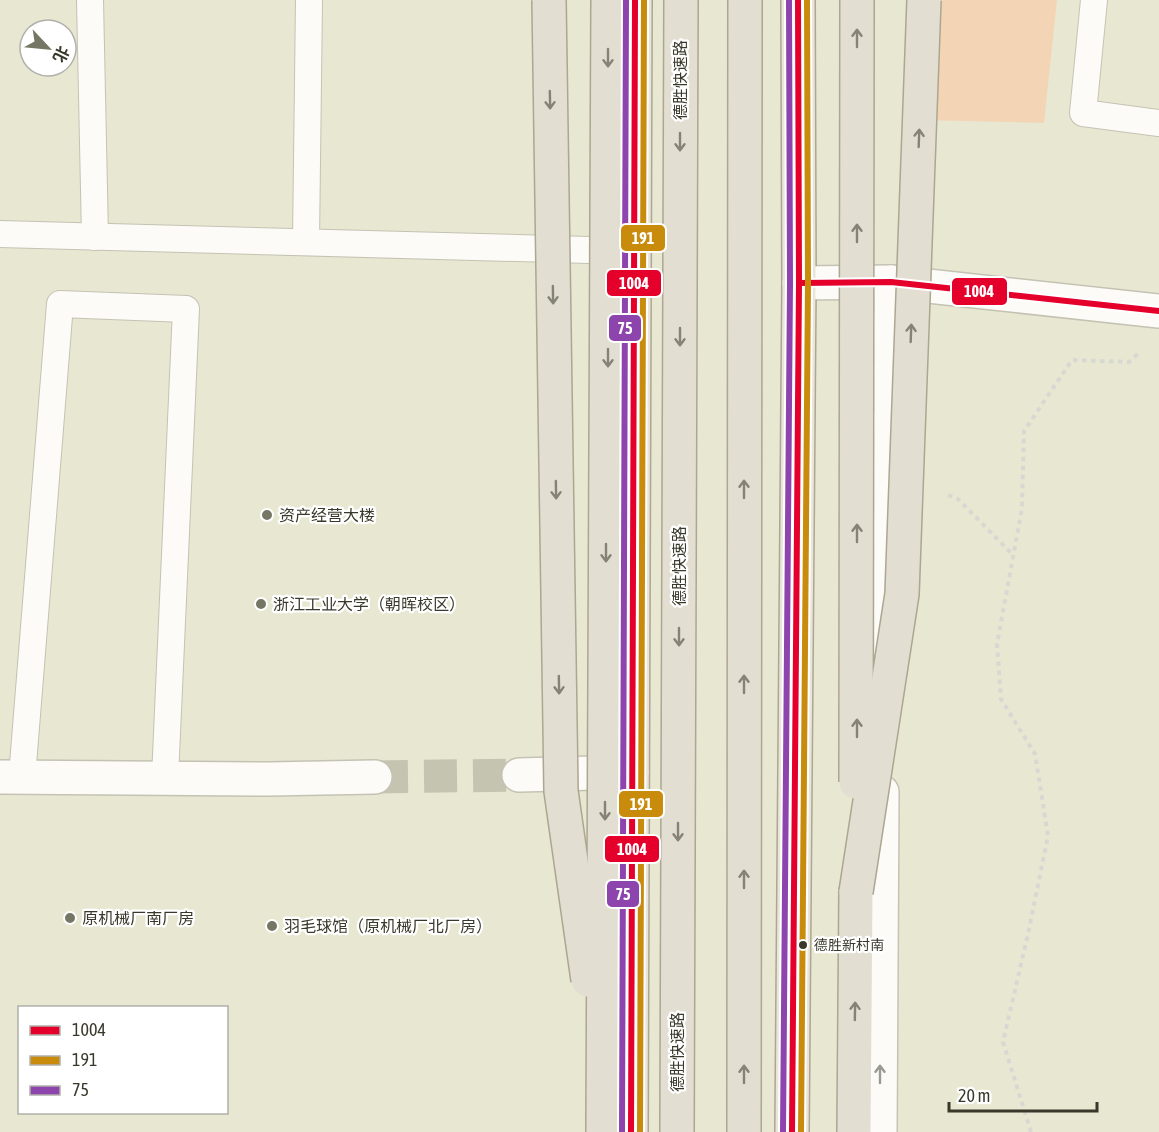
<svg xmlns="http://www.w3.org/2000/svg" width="1159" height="1132" font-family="'Asap Condensed','Noto Sans SC',sans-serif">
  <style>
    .green { fill: #f3d5b6 }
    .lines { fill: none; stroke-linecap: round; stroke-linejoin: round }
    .minor-tunnel { stroke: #c5c4b1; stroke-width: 33; stroke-dasharray: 33 16; stroke-linecap: butt }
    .service-casing { stroke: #c4c3b3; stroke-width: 28 }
    .minor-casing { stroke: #c4c3b3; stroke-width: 36 }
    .primary-casing { stroke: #ada690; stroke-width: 36 }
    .trunk-casing { stroke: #ada690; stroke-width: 36 }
    .path { stroke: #d8d8d2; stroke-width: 4; stroke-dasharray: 4.5 4.5; stroke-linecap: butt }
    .service { stroke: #fcfbf8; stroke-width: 26 }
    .minor { stroke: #fcfbf8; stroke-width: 33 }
    .primary { stroke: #e9e5db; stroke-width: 33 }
    .trunk { stroke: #e2ded2; stroke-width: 33 }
    .trunk-bridge-casing { stroke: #ada690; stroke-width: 36; stroke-linecap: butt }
    .trunk-bridge { stroke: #e2ded2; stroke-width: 33 }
    .bus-1-casing { stroke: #fff; stroke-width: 10 }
    .bus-2-casing { stroke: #fff; stroke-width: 10 }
    .bus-3-casing { stroke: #fff; stroke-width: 10 }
    .bus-1 { stroke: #e4002b; stroke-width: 6 }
    .bus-2 { stroke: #c88b0b; stroke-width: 6 }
    .bus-3 { stroke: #8e44ad; stroke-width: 6 }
    .oneway { stroke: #858376 }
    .oneway2 { stroke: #9a9a92 }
    .poi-dot { fill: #767665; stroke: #fff; stroke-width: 2 }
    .bus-dot { fill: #39392b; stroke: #fff; stroke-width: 2 }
    .labels { text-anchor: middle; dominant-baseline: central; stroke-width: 4.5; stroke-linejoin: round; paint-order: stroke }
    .bus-label { font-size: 14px; fill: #39392b; stroke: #fff; text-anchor: start }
    .street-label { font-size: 16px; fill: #39392b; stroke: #fff }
    .poi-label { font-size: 16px; fill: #39392b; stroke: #fff; text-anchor: start }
    .line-badge { stroke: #fff; stroke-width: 2 }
    .badge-label { font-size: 16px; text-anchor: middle; font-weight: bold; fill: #fff }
  </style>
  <rect width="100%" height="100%" fill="#e8e7d2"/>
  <polygon class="green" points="917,0 1057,0 1044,123 921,120"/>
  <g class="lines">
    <polyline class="minor-tunnel" points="375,777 519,775"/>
    <defs>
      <g id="service">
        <polyline points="90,0 95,237"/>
        <polyline points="1094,0 1083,113 1159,123"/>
        <polyline points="0,234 625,251"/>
        <polyline points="306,242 309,0"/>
        <polyline points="22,777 60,304 186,309 165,778"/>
      </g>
      <g id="minor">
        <polyline points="799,283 891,282 1159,311"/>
        <polyline points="884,641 891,282"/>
        <polyline points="519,775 632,772"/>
        <polyline points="0,777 269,779 375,777"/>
        <polyline points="880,1132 882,792"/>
      </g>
      <g id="primary">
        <polyline points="631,1132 635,0"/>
        <polyline points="792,1132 799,283 798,0"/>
      </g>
      <g id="trunk">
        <polyline points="677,1132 681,0"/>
        <polyline points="744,1132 745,0"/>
        <polyline points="854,1132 856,892"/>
      </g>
    </defs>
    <use href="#service" class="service-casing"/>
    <use href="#minor" class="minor-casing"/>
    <use href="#primary" class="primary-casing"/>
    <use href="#trunk" class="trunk-casing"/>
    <g class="path">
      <polyline points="948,495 958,499 1013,555"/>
      <polyline points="1031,1132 1003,1042 1028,934 1048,836 1035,754 1001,699 997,644 1022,508 1024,431 1072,360 1129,362 1140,352"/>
    </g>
    <use href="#service" class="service"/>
    <use href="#minor" class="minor"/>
    <use href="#primary" class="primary"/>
    <use href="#trunk" class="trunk"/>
    <defs>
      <g id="trunk-bridge">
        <polyline points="549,0 561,791 588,980"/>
        <polyline points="856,782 857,0"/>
        <polyline points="856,892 902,594 924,0"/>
        <polyline points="603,1132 608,0"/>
      </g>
    </defs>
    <use href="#trunk-bridge" class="trunk-bridge-casing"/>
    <use href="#trunk-bridge" class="trunk-bridge"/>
    <defs>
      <g id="bus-1">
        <polyline points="799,283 891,282 1159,311"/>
        <polyline points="631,1132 635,0"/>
        <polyline points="792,1132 799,283 798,0"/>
      </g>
      <g id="bus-2">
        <polyline points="640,1132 644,0"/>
        <polyline points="801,1132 808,283 807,0"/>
      </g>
      <g id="bus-3">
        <polyline points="622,1132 626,0"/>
        <polyline points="783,1132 790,283 789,0"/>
      </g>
    </defs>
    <use href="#bus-1" class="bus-1-casing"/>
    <use href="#bus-2" class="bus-2-casing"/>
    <use href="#bus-3" class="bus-3-casing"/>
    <use href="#bus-1" class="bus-1"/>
    <use href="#bus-2" class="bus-2"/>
    <use href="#bus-3" class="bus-3"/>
  </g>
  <defs><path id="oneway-shaft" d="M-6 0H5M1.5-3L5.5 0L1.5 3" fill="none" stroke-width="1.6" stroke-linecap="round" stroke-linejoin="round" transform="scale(1.5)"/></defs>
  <g class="oneway">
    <use href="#oneway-shaft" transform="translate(857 38) rotate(-90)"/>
    <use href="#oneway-shaft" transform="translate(608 58) rotate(90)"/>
    <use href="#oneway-shaft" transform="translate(550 100) rotate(89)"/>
    <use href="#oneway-shaft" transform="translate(919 138) rotate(-88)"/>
    <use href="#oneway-shaft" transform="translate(680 142) rotate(90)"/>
    <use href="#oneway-shaft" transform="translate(857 233) rotate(-90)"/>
    <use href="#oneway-shaft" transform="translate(553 295) rotate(89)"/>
    <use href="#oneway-shaft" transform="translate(911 333) rotate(-88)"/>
    <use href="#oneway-shaft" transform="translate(680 337) rotate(90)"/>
    <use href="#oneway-shaft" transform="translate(608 358) rotate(90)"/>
    <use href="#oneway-shaft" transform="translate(744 489) rotate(-90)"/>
    <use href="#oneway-shaft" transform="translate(556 490) rotate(89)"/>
    <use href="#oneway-shaft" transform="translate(857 533) rotate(-90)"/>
    <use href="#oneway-shaft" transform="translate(606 553) rotate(90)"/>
    <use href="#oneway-shaft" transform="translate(679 637) rotate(90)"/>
    <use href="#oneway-shaft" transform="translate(744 684) rotate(-90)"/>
    <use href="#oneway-shaft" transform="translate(559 685) rotate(89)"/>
    <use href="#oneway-shaft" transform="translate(857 728) rotate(-90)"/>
    <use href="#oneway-shaft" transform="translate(605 811) rotate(90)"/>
    <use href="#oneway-shaft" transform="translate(678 832) rotate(90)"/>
    <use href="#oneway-shaft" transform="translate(744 879) rotate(-90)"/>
    <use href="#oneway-shaft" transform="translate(855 1011) rotate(-89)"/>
    <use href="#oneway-shaft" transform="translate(744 1074) rotate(-90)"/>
  </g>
  <use class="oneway2" href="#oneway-shaft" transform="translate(880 1074) rotate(-90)"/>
  <g class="poi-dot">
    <circle cx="267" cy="515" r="6"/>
    <circle cx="261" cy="604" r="6"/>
    <circle cx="70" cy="918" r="6"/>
    <circle cx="272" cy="926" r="6"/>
  </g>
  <circle class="bus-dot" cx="803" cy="945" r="5"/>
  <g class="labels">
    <g class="bus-label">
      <text x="814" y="945">德胜新村南</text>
    </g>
    <g class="street-label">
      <text transform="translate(680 80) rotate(-90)">德胜快速路</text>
      <text transform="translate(679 566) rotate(-90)">德胜快速路</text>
      <text transform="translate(677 1052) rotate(-90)">德胜快速路</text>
    </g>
    <g class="poi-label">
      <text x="279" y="515">资产经营大楼</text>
      <text x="273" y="604">浙江工业大学（朝晖校区）</text>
      <text x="82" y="918">原机械厂南厂房</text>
      <text x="284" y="926">羽毛球馆（原机械厂北厂房）</text>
    </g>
  </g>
  <g class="line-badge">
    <rect x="620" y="224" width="46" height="28" rx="6" fill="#c88b0b"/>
    <rect x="606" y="269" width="56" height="28" rx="6" fill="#e4002b"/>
    <rect x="951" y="277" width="57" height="29" rx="6" fill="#e4002b"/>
    <rect x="608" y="314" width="34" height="28" rx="6" fill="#8e44ad"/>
    <rect x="618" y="790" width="46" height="28" rx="6" fill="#c88b0b"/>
    <rect x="604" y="835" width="56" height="28" rx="6" fill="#e4002b"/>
    <rect x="606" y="880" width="34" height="28" rx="6" fill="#8e44ad"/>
  </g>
  <g class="badge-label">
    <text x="643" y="244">191</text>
    <text x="634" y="289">1004</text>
    <text x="979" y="297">1004</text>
    <text x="625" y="334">75</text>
    <text x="641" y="810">191</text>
    <text x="632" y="855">1004</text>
    <text x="623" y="900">75</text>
  </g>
  <rect x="18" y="1006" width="210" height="108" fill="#ffffff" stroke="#b0b0aa" stroke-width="1.5"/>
  <rect x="30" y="1026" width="30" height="9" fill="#e4002b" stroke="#b0b0aa" stroke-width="1.5"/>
  <text x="72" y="1036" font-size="18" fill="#39392b">1004</text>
  <rect x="30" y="1056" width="30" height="9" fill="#c88b0b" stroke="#b0b0aa" stroke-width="1.5"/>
  <text x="72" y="1066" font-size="18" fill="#39392b">191</text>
  <rect x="30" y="1086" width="30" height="9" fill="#8e44ad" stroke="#b0b0aa" stroke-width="1.5"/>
  <text x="72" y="1096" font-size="18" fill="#39392b">75</text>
  <g transform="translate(48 48) rotate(116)"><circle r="28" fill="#ffffff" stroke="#b0b0aa" stroke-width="1.5"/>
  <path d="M0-4.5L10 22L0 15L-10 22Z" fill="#767665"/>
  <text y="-9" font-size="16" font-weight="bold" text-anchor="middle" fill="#39392b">北</text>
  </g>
  <path d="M949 1102v9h148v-9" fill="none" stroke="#39392b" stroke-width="3"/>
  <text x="958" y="1102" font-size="18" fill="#39392b" stroke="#ffffff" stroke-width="4.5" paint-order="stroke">20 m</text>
</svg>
